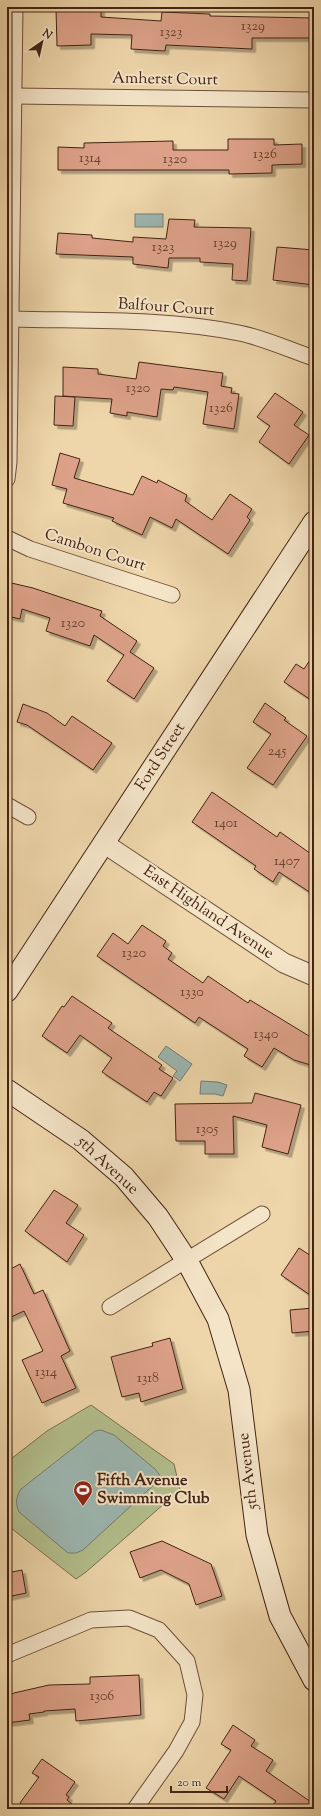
<svg xmlns="http://www.w3.org/2000/svg" width="321" height="1816" font-family="'Sorts Mill Goudy',serif">
  <style>
    .green { fill: #b3bf8d; stroke: #7b7150 }
    .water { fill: #9cb7b2; stroke: #787c73 }
    .building { fill: #dca188; stroke: #432314; filter: url(#shadow) }
    .lines { fill: none; stroke-linecap: round; stroke-linejoin: round }
    .minor-casing { stroke: #6e503a; stroke-width: 17 }
    .tertiary-casing { stroke: #6e503a; stroke-width: 21 }
    .secondary-casing { stroke: #432314; stroke-width: 23 }
    .minor { stroke: #f4e4c8; stroke-width: 15 }
    .tertiary { stroke: #f4e4c8; stroke-width: 19 }
    .secondary { stroke: #f4e4c8; stroke-width: 21 }
    .labels { text-anchor: middle; dominant-baseline: central; stroke-width: 4; stroke-linejoin: round; paint-order: stroke }
    .number-label { font-size: 14px; fill: #694231 }
    .street-label { font-size: 16px; fill: #432314; stroke: #f4e4c8 }
    .poi-label { font-size: 16px; font-weight: bold; fill: #432314; stroke: #f4e4c8; text-anchor: start }
  </style>
  <defs>
    <filter id="shadow"><feDropShadow dx="3.5" dy="3.5" stdDeviation="0" flood-color="#0004"/></filter>
  </defs>
  <rect width="100%" height="100%" fill="#eed6aa"/>
  <filter id="stains"><feTurbulence type="fractalNoise" baseFrequency=".005" numOctaves="4"/><feColorMatrix values="0 0 0 0 .2 0 0 0 0 .09 0 0 0 0 .02 0 0 0 .5 -.17"/></filter>
  <radialGradient id="worn" r=".72"><stop offset=".6" stop-color="#630" stop-opacity="0"/><stop offset="1" stop-color="#630" stop-opacity=".3"/></radialGradient>
  <polygon class="green" points="91,1405 174,1464 180,1490 86,1572 76,1579 7,1525 7,1462 47,1431"/>
  <g class="water">
    <rect x="135" y="214" width="28" height="13"/>
    <polygon points="166,1046 192,1064 180,1081 173,1076 177,1071 158,1057"/>
    <polygon points="201,1081 218,1082 227,1085 223,1096 215,1094 200,1094"/>
    <path d="M101,1430L114,1435L155,1469L159,1474V1480L83,1550L76,1553H68L19,1512C15,1502 16,1498 21,1489L95,1431Z"/>
  </g>
  <g class="building">
    <polygon points="56,9 101,9 101,17 161,21 162,12 210,14 210,16 314,18 314,38 252,38 252,49 166,45 165,51 131,49 132,35 91,34 91,45 57,46"/>
    <polygon points="228,139 274,139 274,145 302,144 302,164 272,165 272,173 229,174 229,170 58,170 58,147 84,148 84,143 173,141 173,150 228,150"/>
    <polygon points="169,219 195,220 194,227 251,228 247,281 232,280 233,264 200,262 200,258 169,258 168,268 133,264 133,257 56,254 58,233 92,235 92,238 133,242 133,237 166,239"/>
    <polygon points="277,247 314,250 314,285 273,280"/>
    <polygon points="139,362 223,373 221,386 232,388 231,393 239,394 234,429 203,424 208,392 174,387 173,390 161,389 157,417 127,412 127,416 110,413 112,399 63,396 63,367 98,369 98,374 136,379"/>
    <polygon points="275,393 303,412 294,425 309,435 289,464 259,442 270,426 257,417"/>
    <polygon points="55,396 75,397 73,426 54,425"/>
    <polygon points="60,453 80,459 74,478 133,495 142,476 157,483 158,480 187,495 185,501 212,520 230,494 252,509 247,517 250,520 228,554 176,519 172,528 150,517 142,535 112,521 114,518 63,503 67,489 52,485"/>
    <polygon points="7,582 33,588 102,611 100,616 137,641 130,652 154,668 134,699 107,681 124,655 94,635 90,646 46,631 50,618 22,609 20,619 7,616"/>
    <polygon points="314,654 314,702 284,682 296,664 304,669"/>
    <polygon points="265,703 286,718 284,720 307,736 273,785 247,768 271,734 253,722"/>
    <polygon points="23,704 47,713 65,726 72,716 112,743 93,770 27,725 17,722"/>
    <polygon points="212,792 277,837 280,832 314,856 314,895 279,872 273,882 254,869 256,866 192,822"/>
    <polygon points="142,925 166,941 163,946 172,953 168,959 203,983 208,976 248,1003 250,1000 314,1039 314,1066 294,1060 274,1048 262,1067 244,1056 248,1049 199,1017 195,1023 97,956 113,933 128,944"/>
    <polygon points="72,996 112,1023 108,1028 162,1065 159,1069 173,1078 161,1096 154,1092 147,1102 102,1072 112,1058 80,1035 67,1053 42,1036 62,1006 64,1007"/>
    <polygon points="255,1093 301,1105 288,1154 262,1147 267,1125 233,1116 234,1154 205,1154 205,1141 176,1141 175,1104 252,1103"/>
    <polygon points="54,1190 78,1205 66,1223 84,1235 67,1262 25,1231"/>
    <polygon points="299,1248 314,1258 314,1277 311,1275 313,1297 281,1275"/>
    <polygon points="20,1264 34,1294 43,1290 70,1351 61,1356 76,1388 42,1403 22,1360 43,1351 24,1311 7,1319 7,1271"/>
    <polygon points="313,1308 314,1331 292,1333 290,1310"/>
    <polygon points="170,1338 183,1389 141,1402 139,1393 122,1397 111,1357 153,1346 152,1343"/>
    <polygon points="162,1541 211,1564 222,1596 196,1605 189,1584 161,1570 140,1578 130,1552"/>
    <polygon points="22,1570 26,1593 7,1597 7,1573"/>
    <polygon points="139,1675 141,1715 76,1721 75,1709 44,1711 44,1712 29,1714 30,1720 7,1723 7,1696 14,1693 49,1685 90,1684 90,1677"/>
    <polygon points="233,1725 255,1740 251,1746 273,1760 266,1771 314,1804 314,1809 270,1809 276,1801 239,1776 224,1799 206,1788 231,1750 221,1744"/>
    <polygon points="42,1759 75,1782 66,1795 69,1797 67,1800 78,1809 28,1809 20,1803 39,1777 32,1773"/>
  </g>
  <g class="lines">
    <defs>
      <g id="minor">
        <polyline points="15,96 314,100"/>
        <path d="M12,319C87,321 165,318 239,333C264,338 290,350 314,358"/>
        <polyline points="7,479 9,462 15,7"/>
        <polyline points="7,538 30,549 172,595"/>
        <polyline points="7,805 28,817"/>
        <polyline points="110,1307 262,1214"/>
        <polyline points="7,1655 91,1620 129,1618 159,1630 187,1661 195,1695 192,1722 176,1751 135,1809"/>
      </g>
      <polyline id="tertiary" points="105,844 284,963 314,976"/>
      <g id="secondary">
        <polyline points="7,991 314,522"/>
        <polyline points="7,1090 81,1140 124,1177 158,1217 187,1261 218,1319 239,1390 257,1535 280,1616 314,1680"/>
      </g>
    </defs>
    <use href="#minor" class="minor-casing"/>
    <use href="#tertiary" class="tertiary-casing"/>
    <use href="#secondary" class="secondary-casing"/>
    <use href="#minor" class="minor"/>
    <use href="#tertiary" class="tertiary"/>
    <use href="#secondary" class="secondary"/>
  </g>
  <defs>
    <symbol id="stadium-pin" viewBox="-11 -11 22 30"><path d="M0 17L-7.5 6A9.5 9.5 0 1 1 7.5 6Z" fill="#8f2418" stroke="#f4e4c8"/><path d="M0-5a6.5 5 0 1 0 0 10a6.5 5 0 1 0 0-10ZM-3.5-1.8h7v3.6h-7Z" fill="#fff"/></symbol>
  </defs>
  <g fill-rule="evenodd">
    <use href="#stadium-pin" x="72" y="1479" width="22" height="30"/>
  </g>
  <g class="labels">
    <g class="number-label">
      <text x="253" y="27">1329</text>
      <text x="171" y="33">1323</text>
      <text x="265" y="155">1326</text>
      <text x="90" y="159">1314</text>
      <text x="175" y="160">1320</text>
      <text x="225" y="244">1329</text>
      <text x="163" y="248">1323</text>
      <text x="138" y="389">1320</text>
      <text x="221" y="409">1326</text>
      <text x="73" y="624">1320</text>
      <text x="277" y="752">245</text>
      <text x="226" y="824">1401</text>
      <text x="287" y="862">1407</text>
      <text x="134" y="954">1320</text>
      <text x="192" y="993">1330</text>
      <text x="266" y="1035">1340</text>
      <text x="207" y="1130">1305</text>
      <text x="46" y="1373">1314</text>
      <text x="148" y="1379">1318</text>
      <text x="102" y="1697">1306</text>
    </g>
    <g class="street-label">
      <text transform="translate(165 80) rotate(1)">Amherst Court</text>
      <text transform="translate(166 308) rotate(4)">Balfour Court</text>
      <text transform="translate(95 551) rotate(18)">Cambon Court</text>
      <text transform="translate(161 757) rotate(-57)">Ford Street</text>
      <text transform="translate(208 913) rotate(34)">East Highland Avenue</text>
      <text transform="translate(107 1166) rotate(43)">5th Avenue</text>
      <text transform="translate(249 1471) rotate(-97)">5th Avenue</text>
    </g>
    <g class="poi-label">
      <text x="97" y="1481">Fifth Avenue<tspan x="97" dy="18">Swimming Club</tspan></text>
    </g>
  </g>
  <rect width="321" height="1816" fill="none" stroke="#eed6aa" stroke-width="24"/>
  <rect x="8" y="8" width="305" height="1800" fill="none" stroke="#432314" stroke-width="2"/>
  <rect x="12" y="12" width="297" height="1792" fill="none" stroke="#432314"/>
  <g transform="translate(42 42) rotate(34)" stroke="#f4e4c8" stroke-width="3" paint-order="stroke">
  <path d="M0-3L7 15L0 10L-7 15Z" fill="#432314"/>
  <text y="-6" font-size="11" font-weight="bold" text-anchor="middle" fill="#432314">N</text>
  </g>
  <path d="M171 1786v6h56v-6" fill="none" stroke="#432314" stroke-width="2"/>
  <text x="177" y="1786" font-size="12" fill="#432314" stroke="#f4e4c8" stroke-width="3" paint-order="stroke">20 m</text>
  <rect width="100%" height="100%" filter="url(#stains)"/>
  <rect width="100%" height="100%" fill="url(#worn)"/>
</svg>
